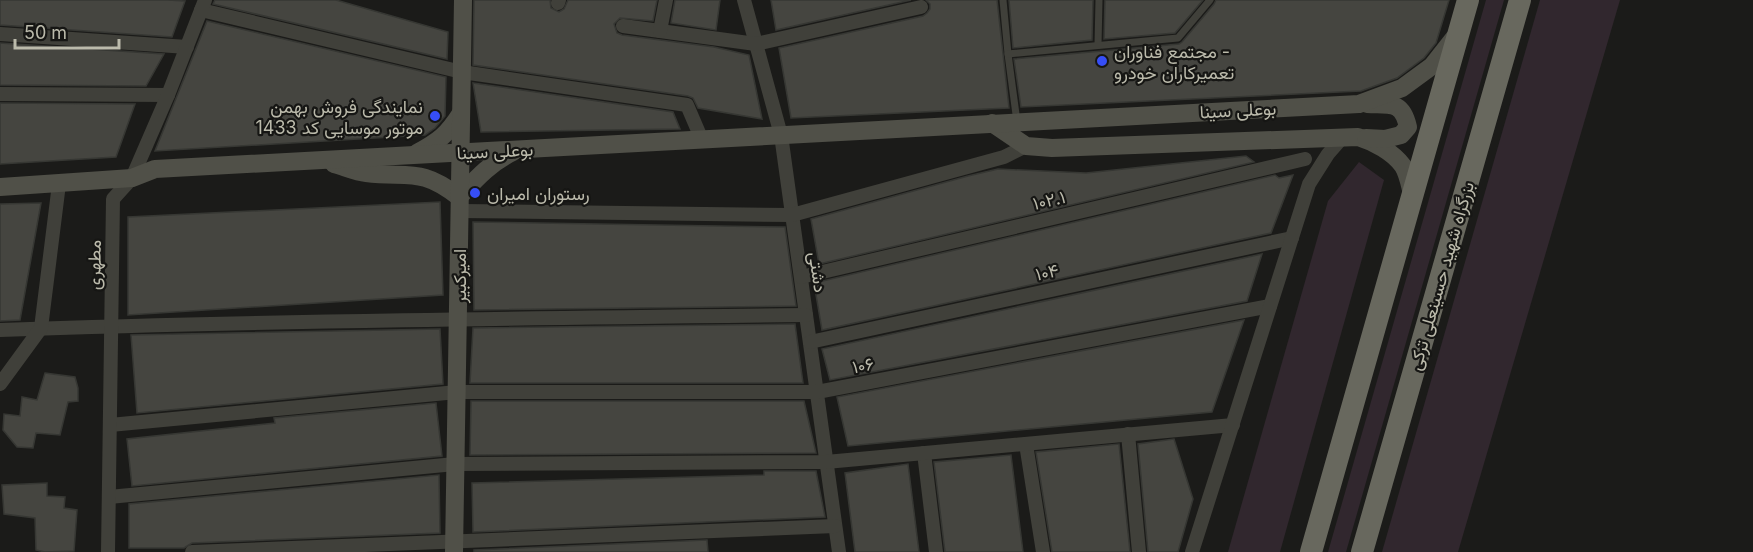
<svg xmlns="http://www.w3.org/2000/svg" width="1753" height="552" font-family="Inter,Vazirmatn,sans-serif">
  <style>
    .green { fill: #31272e }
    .building { fill: #454540; stroke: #363733; stroke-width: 1.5 }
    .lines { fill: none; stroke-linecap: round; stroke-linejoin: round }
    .service { stroke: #40403a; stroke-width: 7 }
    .minor { stroke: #40403a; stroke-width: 14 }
    .secondary { stroke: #505048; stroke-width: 18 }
    .trunk { stroke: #68685e; stroke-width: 22 }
    .poi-dot { fill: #364ef6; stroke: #161614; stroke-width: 2 }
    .labels { text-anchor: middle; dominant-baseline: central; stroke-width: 4.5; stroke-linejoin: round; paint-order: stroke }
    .poi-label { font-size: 18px; fill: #bbbaab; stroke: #161614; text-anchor: start }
    .street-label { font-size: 18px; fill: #bbbaab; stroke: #161614 }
  </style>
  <rect width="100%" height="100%" fill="#1b1b19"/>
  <g class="green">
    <polygon points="1486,0 1504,0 1346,552 1328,552"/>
    <polygon points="1540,0 1620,0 1458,552 1382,552"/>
    <polygon points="1359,162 1384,180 1280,552 1228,552 1328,201"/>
  </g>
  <g class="building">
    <polygon points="0,0 168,0 185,1 172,37 0,25"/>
    <polygon points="215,0 336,0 448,32 447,59 213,4"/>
    <polygon points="474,0 550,0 551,8 559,12 564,9 568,0 657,0 653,21 620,18 614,24 617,33 622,35 714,47 749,55 762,119 698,108 693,98 688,96 473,65"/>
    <polygon points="675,0 720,0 716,30 671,23"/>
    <polygon points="771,0 911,0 776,30"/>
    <polygon points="926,0 997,0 1009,108 791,118 779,48 923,16 927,13 930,9 930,4"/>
    <polygon points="1009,0 1093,0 1092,40 1013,48"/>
    <polygon points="1105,0 1203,0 1175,33 1104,39"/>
    <polygon points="1216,0 1449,0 1436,43 1424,58 1397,78 1361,91 1021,107 1014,59 1179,44 1182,42 1214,4"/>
    <polygon points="207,21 446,77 445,116 435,128 425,135 155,151"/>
    <polygon points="0,43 164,54 146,86 0,85"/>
    <polygon points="473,83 673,112 680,129 481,132"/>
    <polygon points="0,103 135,104 116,157 0,164"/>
    <polygon points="1246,156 1254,162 819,264 811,219 968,176 998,169 1086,173"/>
    <polygon points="1275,175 1279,178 1293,175 1271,233 822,330 814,283"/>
    <polygon points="440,202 443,295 128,315 128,217"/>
    <polygon points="41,203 20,320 0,321 0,204"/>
    <polygon points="473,222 785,227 796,306 474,310"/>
    <polygon points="1262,254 1247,301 830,380 822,349"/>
    <polygon points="1244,320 1212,412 848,446 837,397"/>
    <polygon points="795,324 803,383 470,383 473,328"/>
    <polygon points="440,329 443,384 137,413 131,335"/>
    <polygon points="45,373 75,377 78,388 78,401 68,402 60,435 36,433 33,448 17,447 3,430 4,414 20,416 22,397 37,400"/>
    <polygon points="471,401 804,401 816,453 470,455"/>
    <polygon points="436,403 442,456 132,486 127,439 275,423 274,418"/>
    <polygon points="1174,439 1193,499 1178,552 1148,552 1138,444"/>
    <polygon points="1119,444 1130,552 1052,552 1036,452"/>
    <polygon points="1011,455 1023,552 945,552 934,462"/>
    <polygon points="908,464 919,552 855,552 845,473"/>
    <polygon points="764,471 816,471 825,517 473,532 472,483 764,475"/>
    <polygon points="439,475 440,533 192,543 184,548 129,548 129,504"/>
    <polygon points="47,483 47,496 65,497 64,508 77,510 74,551 45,552 36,550 35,518 4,514 2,485"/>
    <polygon points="707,540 708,552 474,552 474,550"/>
  </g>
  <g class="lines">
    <g class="service">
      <polyline points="1003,0 1008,54 1017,122"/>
      <polyline points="1098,45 1099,0"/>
      <polyline points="1008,54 1178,38 1210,0"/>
    </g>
    <g class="minor">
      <polyline points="744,0 781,135 839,552"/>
      <polyline points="558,3 559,0"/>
      <polyline points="201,10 462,72 687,105 702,140"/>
      <polyline points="623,26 756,44 921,7"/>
      <polyline points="660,31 666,0"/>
      <polyline points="0,34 187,47"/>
      <polyline points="0,94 168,95"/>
      <polyline points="459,211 792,215 1004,157 1026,146"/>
      <polyline points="801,277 1305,159"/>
      <path d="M0,330C269,321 537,318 806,315"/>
      <polyline points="810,342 1292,238"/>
      <polyline points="0,384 41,328 59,184"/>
      <polyline points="110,425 457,392 817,392 1270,306"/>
      <polyline points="1128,434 1139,552"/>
      <polyline points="1026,444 1043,552"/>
      <polyline points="924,453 936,552"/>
      <polyline points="109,497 455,464 826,462 1233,425"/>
      <polyline points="108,552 113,199 132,178 168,95 205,0"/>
      <polyline points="192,552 835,526"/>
      <polyline points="1192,552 1309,184 1328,154 1342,138"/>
    </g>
    <g class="secondary">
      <path d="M992,123L1026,146L1052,148L1358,137C1374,142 1393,152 1403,166C1408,174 1410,186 1412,194"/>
      <path d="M1366,138L1385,139L1401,135L1408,127C1402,100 1390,105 1367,104"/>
      <path d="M417,153C439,141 447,135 461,113"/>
      <path d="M334,164C345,167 356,172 366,173C409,178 421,167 459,197C476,179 490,163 513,152"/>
      <polyline points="0,187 132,178 155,169 1359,104 1402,88 1432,66 1454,38"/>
      <polyline points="454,552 463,0"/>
    </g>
    <g class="trunk">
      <polyline points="1311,552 1468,0"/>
      <polyline points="1362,552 1520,0"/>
    </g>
  </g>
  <g class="poi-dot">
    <circle cx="1102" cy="61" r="6"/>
    <circle cx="435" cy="116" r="6"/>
    <circle cx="475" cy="193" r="6"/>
  </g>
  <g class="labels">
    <g class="poi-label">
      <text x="1114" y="51">مجتمع فناوران -<tspan x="1114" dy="21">تعمیرکاران خودرو</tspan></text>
      <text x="423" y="106" text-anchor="end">نمایندگی فروش بهمن<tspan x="423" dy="21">موتور موسایی کد 1433</tspan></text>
      <text x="487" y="193">رستوران امیران</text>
    </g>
    <g class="street-label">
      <text transform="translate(1238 110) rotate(-3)">بوعلی سینا</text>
      <text transform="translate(495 151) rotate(-3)">بوعلی سینا</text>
      <text transform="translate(1049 200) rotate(-13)">۱۰۲.۱</text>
      <text transform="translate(94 265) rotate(-89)">مطهری</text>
      <text transform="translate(818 272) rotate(82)">دشتی</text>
      <text transform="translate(1047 272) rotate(-12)">۱۰۴</text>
      <text transform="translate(459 276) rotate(-90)">امیرکبیر</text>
      <text transform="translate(1441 276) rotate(-74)">بزرگراه شهید حسینعلی ترکی</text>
      <text transform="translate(863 365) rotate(-11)">۱۰۶</text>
    </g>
  </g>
  <path d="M15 39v9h104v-9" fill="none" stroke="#bbbaab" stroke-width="3"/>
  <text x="24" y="39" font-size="18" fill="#bbbaab" stroke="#161614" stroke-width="4.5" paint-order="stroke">50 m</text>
</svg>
